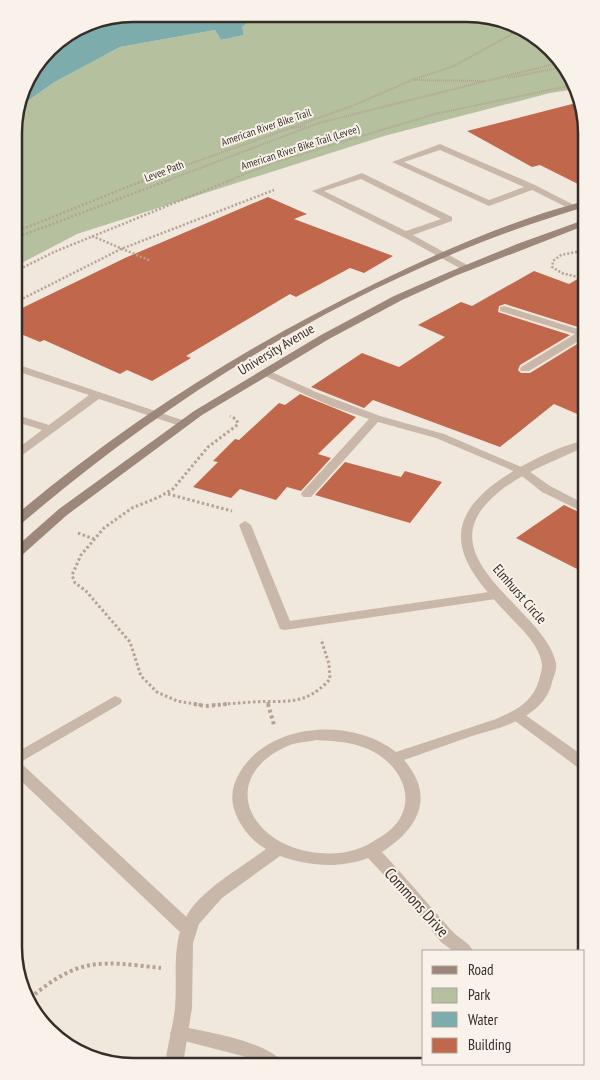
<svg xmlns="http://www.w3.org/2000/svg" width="600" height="1080" font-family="'PT Sans Narrow',sans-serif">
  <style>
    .green { fill: #b5c09e }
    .water { fill: #7dacad }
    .building { fill: #c1674c }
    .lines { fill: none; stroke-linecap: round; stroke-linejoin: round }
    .path-far3 { stroke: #b5a294; stroke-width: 2; stroke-dasharray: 1 1; stroke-linecap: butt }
    .path-far2 { stroke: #b5a294; stroke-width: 2.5; stroke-dasharray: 2 2; stroke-linecap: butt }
    .path-far1 { stroke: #b5a294; stroke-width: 3; stroke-dasharray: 2.5 2.5; stroke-linecap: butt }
    .path { stroke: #b5a294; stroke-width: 4; stroke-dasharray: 3 3; stroke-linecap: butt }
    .lane { fill: #c9b8aa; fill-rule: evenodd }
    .street { fill: #c9b8aa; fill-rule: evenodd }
    .secondary { fill: #9d877b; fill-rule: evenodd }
    .labels { text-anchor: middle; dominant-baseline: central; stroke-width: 4; stroke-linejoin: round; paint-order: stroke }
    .far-street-label { font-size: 11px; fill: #372d29; stroke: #f9f2ea }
    .street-label { font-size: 14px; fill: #372d29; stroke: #f9f2ea }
    .near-street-label { font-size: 16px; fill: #372d29; stroke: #f9f2ea }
    .rim { fill: none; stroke: #372d29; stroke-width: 2.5 }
  </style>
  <rect width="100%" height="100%" fill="#f1e8dd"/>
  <polygon class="green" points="266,15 490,16 545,43 576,89 550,93 384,136 77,234 16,266 15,118 18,108 53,83 120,47 215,30 221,40 244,35 242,27 256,17"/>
  <polygon class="water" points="134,14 266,15 256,17 242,27 244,35 221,40 215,30 120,47 53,83 18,108 26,80 54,44 88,23"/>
  <g class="building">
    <polygon points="580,102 580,185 540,165 532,167 467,131"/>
    <polygon points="268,197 307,214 294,219 393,256 364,273 350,268 296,297 290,294 186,356 191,358 152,381 127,370 120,374 44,340 40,342 16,332 16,311 125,258"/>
    <polygon points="534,271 569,284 581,277 581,328 505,304 499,306 498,312 570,335 520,365 518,370 521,373 530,373 582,341 582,416 554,404 500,447 373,400 364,408 311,387 362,353 399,367 445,337 418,325 461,302 472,306"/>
    <polygon points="300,394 356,417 318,454 331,458 301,491 287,487 276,500 240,489 231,498 193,487 218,462 213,461 235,439 239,440 279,403 285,405"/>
    <polygon points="345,462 401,477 405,471 442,482 410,523 315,495"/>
    <polygon points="564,505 583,514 583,572 516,538"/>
  </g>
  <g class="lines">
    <g class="path-far3">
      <polyline points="508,78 562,67"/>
      <polyline points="415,80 484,81"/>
      <polyline points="319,123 558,63"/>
      <polyline points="292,128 305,126"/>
      <polyline points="142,181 352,106 412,80 454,66 519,30"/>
      <polyline points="166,181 319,123"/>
      <polyline points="228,181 275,162 435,114 573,85"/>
    </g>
    <g class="path-far2">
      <polyline points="15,232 145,180"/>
      <polyline points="92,236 151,261"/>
      <polyline points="15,238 169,180"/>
      <polyline points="581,251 561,255 553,261 552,267 562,273 581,278"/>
      <polyline points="16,271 54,252 231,180"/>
      <polyline points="16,302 121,249 274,190"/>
    </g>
    <g class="path-far1">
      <polyline points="168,494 232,511"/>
      <polyline points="78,533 94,539"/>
      <polyline points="268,702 268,705"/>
      <polyline points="201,705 177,701 157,692 141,676 130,642 86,591 75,583 72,575 81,555 104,528 132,508 159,497 173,489 208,447 236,426 238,423 236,419 230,416"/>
      <path d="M213,705C226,704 239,703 252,702C286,700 305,707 330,679L329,664L321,639"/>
    </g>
    <g class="path">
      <polyline points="194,704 205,706 228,704"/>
      <polyline points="268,704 274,725"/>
      <path d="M30,998C80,957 99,961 161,968"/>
    </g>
    <g class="lane">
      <path d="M440,144L535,185L578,207L576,209H570L532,190L489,206L392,162ZM440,150L524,187L489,200L404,162Z"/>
      <path d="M362,173L452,217V221L413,235L469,266V270H463L407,239L312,191ZM361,179L441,219L406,231L324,191Z"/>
      <polygon points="504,306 581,330 582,339 529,371 521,371 520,369 521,367 575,334 500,311 500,307"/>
      <polygon points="16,364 188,422 190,424 184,427 180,426 99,399 21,456 17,457 17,449 42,430 17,422 17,415 49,425 89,395 16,371"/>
      <polygon points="308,389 380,416 444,434 526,469 550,486 583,503 583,512 542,492 518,473 436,438 378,422 311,497 303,497 301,494 303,491 369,419 331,406 304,394 303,392"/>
      <polygon points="245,521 251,525 290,621 496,591 503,595 496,599 285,630 280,629 239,525"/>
      <polygon points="115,696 120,698 122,701 120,704 19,763 19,751"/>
      <polygon points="516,710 521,712 585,757 585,770 580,769 511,718 509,715 511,712"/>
      <polygon points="19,765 24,766 194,924 196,929 194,934 188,935 182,934 19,779"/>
      <path d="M179,1026C202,1031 272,1042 282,1063H259L254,1059L173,1038L170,1033L173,1028Z"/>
    </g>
    <g class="street">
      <polygon points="265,369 312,390 313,392 308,395 304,394 261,374 260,372"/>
      <path d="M582,441V448C550,463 513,476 488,502C431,562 546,611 556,663C557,669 554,677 552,682C550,693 543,703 534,710C517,724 496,729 475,735C451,743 428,752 404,760C436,797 418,829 382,852C406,878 428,904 451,930C458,938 469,942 473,951H453L441,942L411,904L368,858C339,869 308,866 280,856L222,898L199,924L193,943L192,1008L183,1064L165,1065C167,1046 173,1027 175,1008C178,972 169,936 194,905C214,882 242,867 266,849C252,841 241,828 235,812C230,798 232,785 240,772C270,722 352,717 396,752L496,719C515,711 533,702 539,680C540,676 542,670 542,665C541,649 525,632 514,621C473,577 429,534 494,484C515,468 556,447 582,441ZM316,740C334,741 352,742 368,749C398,762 419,797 395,825C390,831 384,835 377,839C360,851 340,855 320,853C250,848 214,777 290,745C298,742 308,742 316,740Z"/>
    </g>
    <g class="secondary">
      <path d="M581,202V208C375,270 184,384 21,524L17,525V514C128,421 246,346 376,283C442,251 510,221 581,202Z"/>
      <polygon points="581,221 581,227 455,276 402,300 329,339 202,415 67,515 21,556 18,557 17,546 59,509 194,411 321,335 394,296 449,272 517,244"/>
    </g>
  </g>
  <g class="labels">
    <g class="far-street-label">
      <text transform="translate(266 127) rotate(-19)">American River Bike Trail</text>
      <text transform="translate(300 147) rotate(-18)">American River Bike Trail (Levee)</text>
      <text transform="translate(164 171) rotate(-21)">Levee Path</text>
    </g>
    <g class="street-label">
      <text transform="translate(276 349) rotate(-31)">University Avenue</text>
      <text transform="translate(520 594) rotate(49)">Elmhurst Circle</text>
    </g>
    <g class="near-street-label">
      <text transform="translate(417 902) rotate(48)">Commons Drive</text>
    </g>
  </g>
  <path d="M0 0H600V1080H0ZM133 22H467A111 111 0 0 1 578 133V947A111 111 0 0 1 467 1058H133A111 111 0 0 1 22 947V133A111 111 0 0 1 133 22Z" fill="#f9f2ea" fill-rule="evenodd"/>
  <path class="rim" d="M133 22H467A111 111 0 0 1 578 133V947A111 111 0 0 1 467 1058H133A111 111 0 0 1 22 947V133A111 111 0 0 1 133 22Z"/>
  <rect x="422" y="950" width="162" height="115" fill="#f9f2ea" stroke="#aba39d"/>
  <rect x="432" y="966" width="25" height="8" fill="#9d877b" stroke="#aba39d"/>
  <text x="468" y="975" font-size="15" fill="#372d29">Road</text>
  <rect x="432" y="988" width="25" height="15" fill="#b5c09e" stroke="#aba39d"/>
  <text x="468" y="1000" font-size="15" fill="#372d29">Park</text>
  <rect x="432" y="1012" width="25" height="15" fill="#7dacad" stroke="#aba39d"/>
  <text x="468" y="1025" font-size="15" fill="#372d29">Water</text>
  <rect x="432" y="1038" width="25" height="15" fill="#c1674c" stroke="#aba39d"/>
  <text x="468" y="1050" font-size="15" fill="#372d29">Building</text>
</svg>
